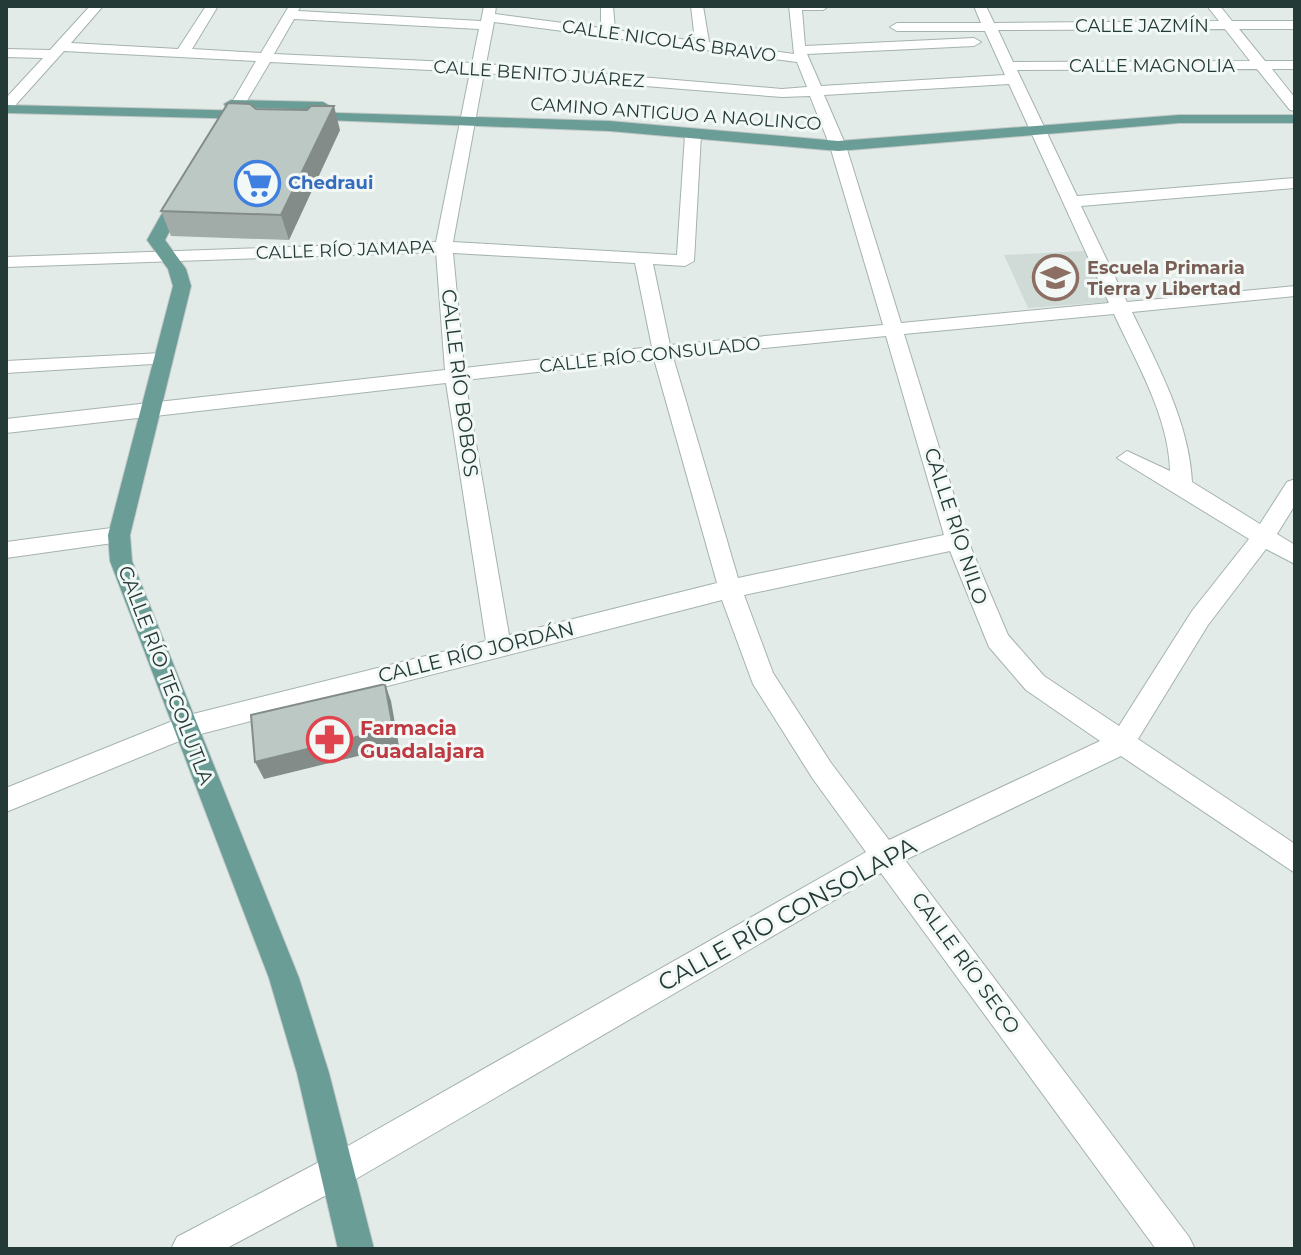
<svg xmlns="http://www.w3.org/2000/svg" width="1301" height="1255" font-family="Montserrat,sans-serif">
  <style>
    .built { fill: #d0dbd7 }
    .lines { fill: none; stroke-linecap: round; stroke-linejoin: round }
    .minor-casing { stroke: #a5b2af; stroke-width: 2 }
    .major-casing { stroke: #c2c8c7; stroke-width: 2 }
    .minor { fill: #fff; fill-rule: evenodd }
    .major { fill: #6a9d96; fill-rule: evenodd }
    .wall { fill: #a1aca9 }
    .shaded-wall { fill: #838c89 }
    .building { fill: #bbc8c4; stroke: #838c89; stroke-width: 2 }
    .labels { text-anchor: middle; dominant-baseline: central; stroke-width: 6; stroke-linejoin: round; paint-order: stroke }
    .far-street-label { font-size: 18px; fill: #243a37; stroke: #f2f8f6 }
    .far-shop-label { font-size: 18px; font-weight: bold; fill: #366cbe; stroke: #f2f8f6; text-anchor: start }
    .far-education-label { font-size: 18px; font-weight: bold; fill: #785e54; stroke: #f2f8f6; text-anchor: start }
    .street-label { font-size: 20px; fill: #243a37; stroke: #f2f8f6 }
    .health-label { font-size: 20px; font-weight: bold; fill: #be3a42; stroke: #f2f8f6; text-anchor: start }
    .near-street-label { font-size: 24px; fill: #243a37; stroke: #f2f8f6 }
  </style>
  <rect width="100%" height="100%" fill="#e2ebe8"/>
  <polygon class="built" points="1084,251 1109,302 1028,308 1004,255"/>
  <g class="lines">
    <defs>
      <g id="minor">
        <path d="M90,6H103L71,43L178,49L206,6H218L192,49L261,53L289,6H301L298,11L481,21L484,6H496L495,14L601,28V6H613L615,30L695,41L691,6H703L709,42L794,54L789,6H829L823,10H802L805,46L974,38L981,42L974,46L807,54L821,86L1005,75L985,31H897L890,27L897,23H981L974,6H986L994,23L1219,21L1207,6H1220L1232,21H1295V29H1239L1265,61H1295V69H1272L1295,98V111L1290,110L1257,69L1017,70L1077,196L1295,178V188L1081,206L1127,302L1295,286V296L1132,312C1158,366 1189,422 1192,482L1260,524L1287,482L1295,479V505L1277,534L1295,545V564L1266,549L1208,625L1138,739L1295,844V873L1121,756L905,860L1189,1237L1195,1249H1156L881,873L349,1183L225,1249H171L177,1237L325,1159L866,852L813,779L753,684L722,600L189,737L6,812V788L185,716L486,641L446,383L6,433V419L445,370L436,252L6,267V257L436,242L470,72L270,62L245,104L238,108L231,104L256,61L64,51L11,110L6,111V98L43,58L6,57V49L50,50ZM294,19L479,29L472,63L274,54ZM494,22L797,62L807,87L782,89L486,64ZM1225,29L1250,61L1013,62L998,30ZM484,73L782,97L810,96L830,146L883,325L670,345L653,264L685,266L694,261L701,135L693,130L685,135L677,255L453,242ZM1009,84L1109,303L901,323L846,146L824,95ZM453,253L635,263L652,347L464,368ZM1114,314C1136,362 1169,417 1170,471L1127,451L1117,458L1249,539L1192,611L1119,726L1044,676L1008,635L968,541L904,334ZM886,336L944,535L738,578L673,357ZM654,359L717,583L509,635L465,380ZM950,551L989,647L1026,690L1100,741L889,840L831,763L773,673L744,595Z"/>
        <polygon points="162,353 172,359 169,363 6,373 6,361"/>
        <polygon points="119,527 130,535 127,541 6,558 6,542"/>
      </g>
      <g id="major">
        <polygon points="231,100 323,102 330,106 323,110 226,107 224,104"/>
        <polygon points="6,105 252,111 259,115 252,119 6,113"/>
        <polygon points="304,112 609,121 838,141 1179,115 1295,115 1295,123 1179,123 838,151 609,131 299,119 299,113"/>
        <polygon points="181,189 189,194 165,240 186,269 191,286 130,535 132,561 299,978 329,1073 374,1249 338,1249 297,1073 269,978 110,561 108,535 173,286 168,269 147,240 173,194"/>
      </g>
    </defs>
    <use href="#minor" class="minor-casing"/>
    <use href="#major" class="major-casing"/>
    <use href="#minor" class="minor"/>
    <use href="#major" class="major"/>
  </g>
  <polygon class="wall" points="256,109 340,130 289,240 171,236 161,211"/>
  <g class="shaded-wall">
    <polygon points="334,106 340,130 289,240 281,215"/>
    <polygon points="385,684 391,701 399,746 264,779 255,762"/>
  </g>
  <g class="building">
    <polygon points="228,103 250,104 256,109 307,110 311,106 334,106 281,215 161,211"/>
    <polygon points="385,684 393,728 255,762 251,715"/>
  </g>
  <defs>
    <symbol id="supermarket-ring" viewBox="-11 -11 22 22"><circle r="9.5" fill="#f2f8f6" stroke="#3f7fe0" stroke-width="1.5"/><path d="M-6-5.5h2.5l.6 2H6L4.5 2H-2.5L-4.4-4H-6ZM-1.5 3.2a1.3 1.3 0 1 0 .1 0ZM3 3.2a1.3 1.3 0 1 0 .1 0Z" fill="#3f7fe0"/></symbol>
    <symbol id="school-ring" viewBox="-11 -11 22 22"><circle r="9.5" fill="#f2f8f6" stroke="#8d6e63" stroke-width="1.5"/><path d="M0-5L7-2L0 1L-7-2ZM-4 1L0 2.5L4 1V4Q0 6-4 4Z" fill="#8d6e63"/></symbol>
    <symbol id="pharmacy-ring" viewBox="-11 -11 22 22"><circle r="9.5" fill="#f2f8f6" stroke="#e0444e" stroke-width="1.5"/><path d="M-2-6h4v4h4v4h-4v4h-4v-4h-4v-4h4Z" fill="#e0444e"/></symbol>
  </defs>
  <g fill-rule="evenodd">
    <use href="#supermarket-ring" x="232" y="158" width="51" height="51"/>
    <use href="#school-ring" x="1030" y="252" width="51" height="51"/>
    <use href="#pharmacy-ring" x="304" y="714" width="51" height="51"/>
  </g>
  <g class="labels">
    <g class="far-street-label">
      <text x="1142" y="26">CALLE JAZMÍN</text>
      <text transform="translate(669 41) rotate(8)">CALLE NICOLÁS BRAVO</text>
      <text x="1152" y="66">CALLE MAGNOLIA</text>
      <text transform="translate(539 74) rotate(4)">CALLE BENITO JUÁREZ</text>
      <text transform="translate(676 114) rotate(4)">CAMINO ANTIGUO A NAOLINCO</text>
      <text transform="translate(345 250) rotate(-2)">CALLE RÍO JAMAPA</text>
      <text transform="translate(650 355) rotate(-6)">CALLE RÍO CONSULADO</text>
    </g>
    <g class="far-shop-label">
      <text x="288" y="183">Chedraui</text>
    </g>
    <g class="far-education-label">
      <text x="1087" y="268">Escuela Primaria<tspan x="1087" dy="21">Tierra y Libertad</tspan></text>
    </g>
    <g class="street-label">
      <text transform="translate(460 383) rotate(83)">CALLE RÍO BOBOS</text>
      <text transform="translate(956 526) rotate(72)">CALLE RÍO NILO</text>
      <text transform="translate(476 652) rotate(-14)">CALLE RÍO JORDÁN</text>
      <text transform="translate(166 675) rotate(69)">CALLE RÍO TECOLUTLA</text>
      <text transform="translate(966 963) rotate(54)">CALLE RÍO SECO</text>
    </g>
    <g class="health-label">
      <text x="360" y="728">Farmacia<tspan x="360" dy="23">Guadalajara</tspan></text>
    </g>
    <g class="near-street-label">
      <text transform="translate(787 914) rotate(-29)">CALLE RÍO CONSOLAPA</text>
    </g>
  </g>
  <rect width="1301" height="1255" fill="none" stroke="#243a37" stroke-width="16"/>
</svg>
